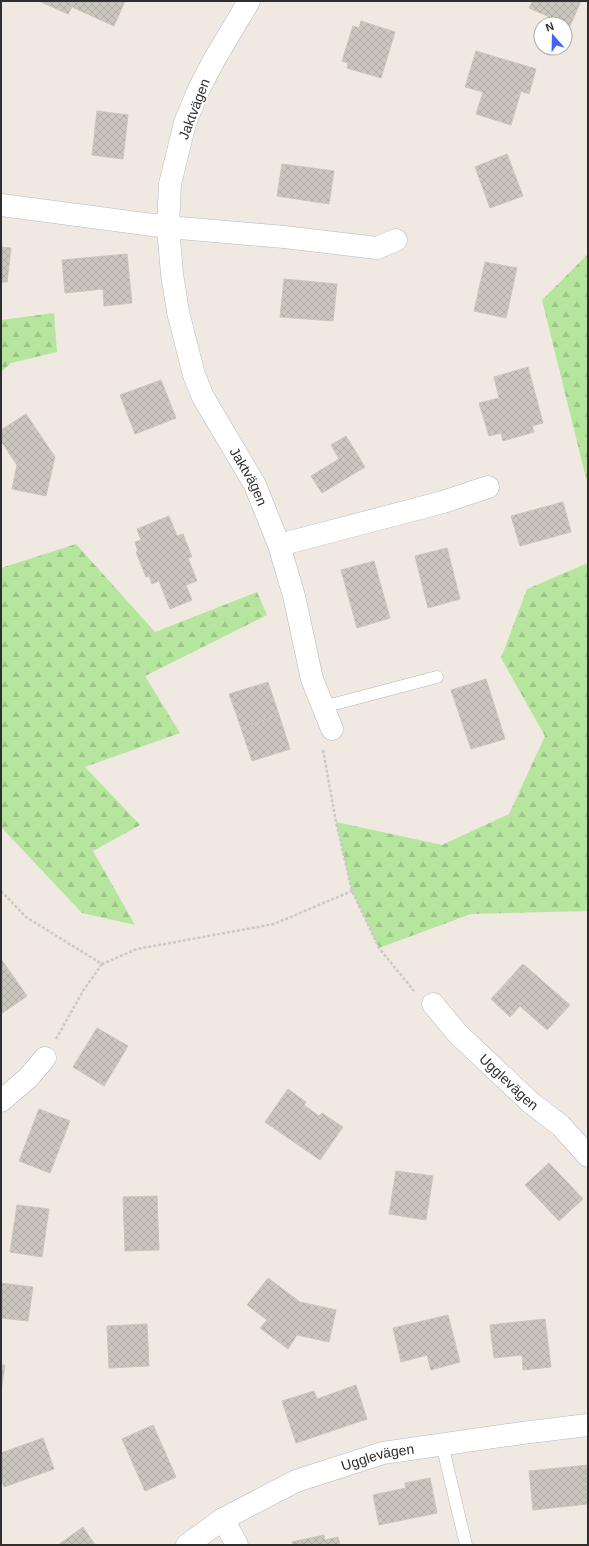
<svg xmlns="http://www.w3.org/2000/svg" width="589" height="1546" font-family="Arial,sans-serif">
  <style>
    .forest { fill: url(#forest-firs) }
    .building { fill: url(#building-cross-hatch); stroke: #cbc5ba }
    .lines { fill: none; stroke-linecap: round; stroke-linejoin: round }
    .service-casing { stroke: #b4b7c1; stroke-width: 13 }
    .minor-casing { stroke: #b4b7c1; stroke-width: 23 }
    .path { stroke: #c9c9c9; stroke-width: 2.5; stroke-dasharray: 3 2; stroke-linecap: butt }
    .service { stroke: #fff; stroke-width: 12 }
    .minor { stroke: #fff; stroke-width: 22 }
    .labels { text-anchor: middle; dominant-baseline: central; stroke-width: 3; stroke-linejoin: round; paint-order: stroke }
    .street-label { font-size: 14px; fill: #2e2e2e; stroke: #fff }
  </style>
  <defs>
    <pattern id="forest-firs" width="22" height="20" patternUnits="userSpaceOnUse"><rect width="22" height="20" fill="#b6e59e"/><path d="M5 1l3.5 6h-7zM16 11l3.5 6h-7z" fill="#9dc588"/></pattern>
    <pattern id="building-cross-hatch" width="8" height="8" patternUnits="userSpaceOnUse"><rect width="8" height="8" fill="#cbc7bf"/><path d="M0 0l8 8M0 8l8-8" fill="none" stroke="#afaba4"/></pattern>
  </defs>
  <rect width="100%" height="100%" fill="#efe9e1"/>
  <g class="forest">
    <polygon points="588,254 588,486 542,300"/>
    <polygon points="54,313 57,352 11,363 1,372 1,320"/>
    <polygon points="76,544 155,632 257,592 267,615 145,676 180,733 85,767 140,825 93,851 135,925 82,913 1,827 1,568"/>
    <polygon points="588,563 588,911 471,914 379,948 352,891 336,822 442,845 509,814 545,736 501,658 527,589"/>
  </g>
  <g class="building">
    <polygon points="39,1 125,1 114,26 72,7 68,14"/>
    <polygon points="533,1 581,1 570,26 529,8"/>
    <polygon points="361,21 395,32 381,78 347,68 348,63 342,61 353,26 359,28"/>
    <polygon points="476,51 536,69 529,94 521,91 511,125 476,114 483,92 465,87"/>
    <polygon points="97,111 128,115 123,159 92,155"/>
    <polygon points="507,154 523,196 490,208 475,167"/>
    <polygon points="282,164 334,171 329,204 277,196"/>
    <polygon points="1,247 11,248 7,282 1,282"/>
    <polygon points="127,254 132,303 104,306 103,289 65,293 62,260"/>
    <polygon points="485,262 517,268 506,318 474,311"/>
    <polygon points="284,279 337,284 333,321 280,317"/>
    <polygon points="528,367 543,423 532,426 534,432 503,441 501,433 489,436 479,403 499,398 494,377"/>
    <polygon points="161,380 176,418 135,434 120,395"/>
    <polygon points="26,414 55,457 46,496 12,489 17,465 1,441 1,430"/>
    <polygon points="346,436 365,467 322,493 311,476 339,459 331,445"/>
    <polygon points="563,502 571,532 520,546 511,516"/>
    <polygon points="169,516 177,536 183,534 192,557 188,558 197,581 186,585 192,600 170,609 159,581 152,584 149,576 146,577 136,552 138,551 135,542 141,540 137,529"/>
    <polygon points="447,548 460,599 428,608 415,556"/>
    <polygon points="374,561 390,618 357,628 341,570"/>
    <polygon points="486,679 505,739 471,749 451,690"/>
    <polygon points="268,682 279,715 241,728 229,694"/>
    <polygon points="279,715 290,749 252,761 241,728"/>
    <polygon points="1,959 27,996 1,1014"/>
    <polygon points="523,964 570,1005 547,1030 520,1006 510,1017 491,999"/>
    <polygon points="97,1028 128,1046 104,1086 73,1067"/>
    <polygon points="288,1089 306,1102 304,1105 319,1116 322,1113 343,1127 320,1160 265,1122"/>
    <polygon points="39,1109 70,1121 50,1173 19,1161"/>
    <polygon points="549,1163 583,1199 559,1221 525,1185"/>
    <polygon points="396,1171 433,1176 426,1220 389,1214"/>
    <polygon points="157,1196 159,1250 125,1251 123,1197"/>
    <polygon points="17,1205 49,1209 42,1257 10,1252"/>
    <polygon points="268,1278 300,1302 336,1310 329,1342 297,1335 288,1349 260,1328 267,1320 247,1305"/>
    <polygon points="1,1283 33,1287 28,1321 1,1318"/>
    <polygon points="448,1315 460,1362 431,1370 427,1355 401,1362 393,1328"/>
    <polygon points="545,1319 551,1367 523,1370 522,1355 494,1358 490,1325"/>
    <polygon points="147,1324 149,1366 109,1368 107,1326"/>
    <polygon points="1,1365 5,1365 1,1391"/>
    <polygon points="356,1385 367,1419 296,1443 282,1401 314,1391 317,1399"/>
    <polygon points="153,1425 176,1477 145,1491 122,1439"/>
    <polygon points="43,1438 54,1469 4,1487 1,1478 1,1453"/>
    <polygon points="588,1465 588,1504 533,1510 529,1471"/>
    <polygon points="430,1478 437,1513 379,1525 373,1495 406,1488 405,1483"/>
    <polygon points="83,1527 95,1545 58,1545"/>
    <polygon points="324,1535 325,1540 338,1537 340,1545 293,1545 292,1542"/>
  </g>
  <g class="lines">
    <defs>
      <g id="service">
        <polyline points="323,707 437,677"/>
        <polyline points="442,1444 466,1545"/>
      </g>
      <g id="minor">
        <path id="s1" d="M249,1L214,60L198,91L185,123L170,184L168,227L172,274L178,312L194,375L203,397L255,485L279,545L294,596L312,679L332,729"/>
        <polyline points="1,205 168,227 284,237 377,248 396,240"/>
        <polyline points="279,545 443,502 488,487"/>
        <path id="s2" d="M433,1004L458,1034L530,1102L561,1126L588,1156"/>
        <polyline points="1,1101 28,1078 45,1058"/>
        <polyline points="223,1519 237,1545"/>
        <path id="s3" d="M187,1545L223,1519L296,1481L383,1453L522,1433L588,1425"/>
      </g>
    </defs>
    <use href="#service" class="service-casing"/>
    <use href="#minor" class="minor-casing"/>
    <g class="path">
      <polyline points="323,750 336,822 352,891 379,948 414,991"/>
      <polyline points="1,891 26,917 102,964 137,949 274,924 352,891"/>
      <polyline points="56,1039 83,991 102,964"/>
    </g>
    <use href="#service" class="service"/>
    <use href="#minor" class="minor"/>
  </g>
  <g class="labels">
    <g class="street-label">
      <text transform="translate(194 109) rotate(-69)">Jaktvägen</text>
      <text stroke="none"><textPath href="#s1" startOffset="510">Jaktvägen</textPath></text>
      <text stroke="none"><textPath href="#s2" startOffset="109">Ugglevägen</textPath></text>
      <text stroke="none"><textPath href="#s3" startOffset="212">Ugglevägen</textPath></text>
    </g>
  </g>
  <rect width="589" height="1546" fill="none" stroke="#2e2e2e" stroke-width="4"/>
  <g transform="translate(553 36) rotate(340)"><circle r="19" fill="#ffffff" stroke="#ababab"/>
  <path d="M0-3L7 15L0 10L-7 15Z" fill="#4264fb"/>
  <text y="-6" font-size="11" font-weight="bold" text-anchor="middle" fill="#2e2e2e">N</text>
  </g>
</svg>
